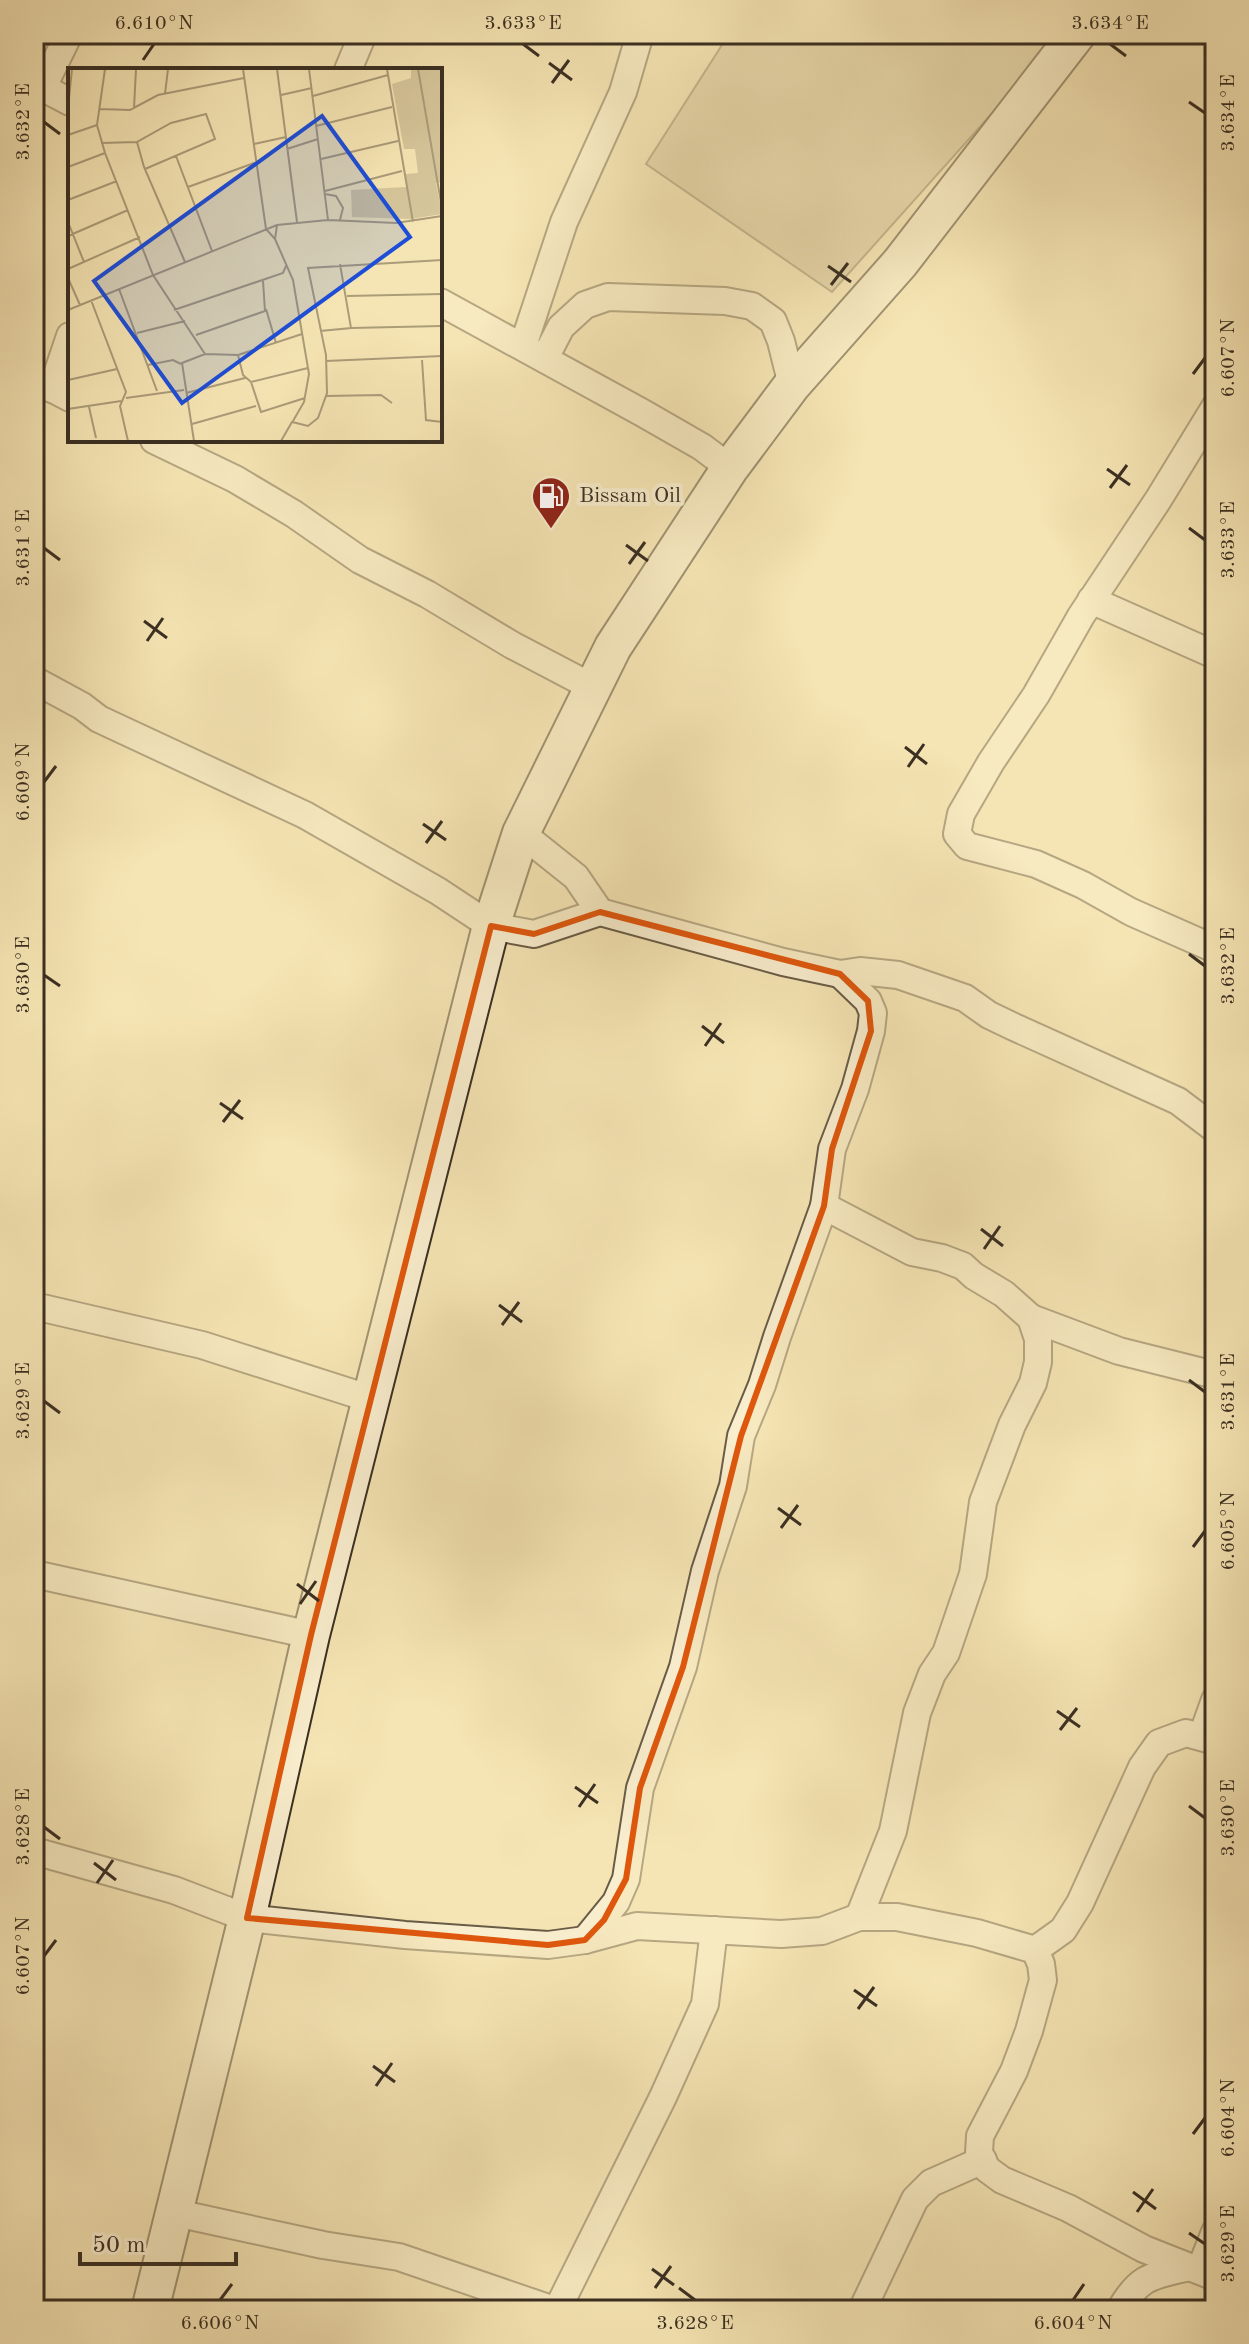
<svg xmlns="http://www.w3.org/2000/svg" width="1249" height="2344" font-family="'Old Standard TT',serif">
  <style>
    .grass { fill: #d6c69b; stroke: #887a5e; stroke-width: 2 }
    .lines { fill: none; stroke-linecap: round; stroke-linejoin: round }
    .minor-casing { stroke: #695c46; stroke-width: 30 }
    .secondary-casing { stroke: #3a2f22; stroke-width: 40 }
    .minor { stroke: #f9eece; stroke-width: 26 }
    .secondary { stroke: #f9eece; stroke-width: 36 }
    .marked { fill: none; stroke: #df570d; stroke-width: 6; stroke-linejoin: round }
    .ticks { fill: none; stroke: #3a2f22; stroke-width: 3 }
    .labels { text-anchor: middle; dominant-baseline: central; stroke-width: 8; stroke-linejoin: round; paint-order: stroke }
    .poi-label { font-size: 22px; fill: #3a2f22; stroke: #f9eece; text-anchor: start }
    .inset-road { fill: none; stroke: #ab9c7a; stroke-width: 2 }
    .view { fill: #1d4ed8; fill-opacity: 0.15; stroke: #1d4ed8; stroke-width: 4 }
    .inset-edge { fill: none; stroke: #3a2f22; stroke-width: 4 }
    .neatline { fill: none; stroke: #3a2f22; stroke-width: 3 }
    .ticks-label { font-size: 20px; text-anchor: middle; fill: #3a2f22 }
  </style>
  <rect width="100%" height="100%" fill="#f6e5b4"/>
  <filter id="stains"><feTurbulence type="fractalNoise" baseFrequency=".0025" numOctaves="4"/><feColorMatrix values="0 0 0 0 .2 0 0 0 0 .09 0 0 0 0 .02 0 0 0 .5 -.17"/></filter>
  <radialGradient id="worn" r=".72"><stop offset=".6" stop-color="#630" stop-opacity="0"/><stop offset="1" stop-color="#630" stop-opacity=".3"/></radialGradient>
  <polygon class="grass" points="729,34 1055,34 1038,62 832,292 646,164"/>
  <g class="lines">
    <defs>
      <g id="minor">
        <polyline points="348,70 363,34"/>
        <polyline points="34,83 70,102"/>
        <polyline points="43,87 69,34"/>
        <polyline points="440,302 641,412 702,447 730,468"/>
        <polyline points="523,346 564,222 623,92 640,34"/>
        <polyline points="545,358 561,327 585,305 608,297 725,301 752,306 773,321 781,341 792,385"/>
        <polyline points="34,379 70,398"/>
        <polyline points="52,389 70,336"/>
        <polyline points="1215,407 1158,500 1081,616 1036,695 991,762 961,814 957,834 967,846 1036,864 1083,885 1131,912 1215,949"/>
        <polyline points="154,440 235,479 294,514 360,560 427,594 512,645 592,687"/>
        <polyline points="1091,600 1215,655"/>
        <polyline points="34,680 82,706 99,719 305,815 438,891 491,926 534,934 600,912"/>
        <polyline points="521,833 576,877 600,912 783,962 840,974 860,971 898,975 965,998 989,1015 1014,1027 1178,1101 1215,1129"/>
        <polyline points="824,1206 912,1252 942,1258 963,1266 974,1276 1004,1294 1031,1318 1038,1339 1038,1362 1033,1383 1012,1425 983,1502 973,1574 946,1653 932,1674 917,1713 893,1831 859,1917"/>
        <polyline points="34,1306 202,1345 371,1399"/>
        <polyline points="1031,1318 1119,1351 1215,1375"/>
        <polyline points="34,1574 311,1635"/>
        <polyline points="1202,1736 1215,1700"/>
        <polyline points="34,1851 174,1890 247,1918 405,1935 548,1945 585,1940 637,1926 781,1934 822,1931 859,1917 897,1917 977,1933 1035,1950 1041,1964 1043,1980 1029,2031 1014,2071 980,2136 979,2153 987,2169 1002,2180 1068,2208 1144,2249 1215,2277"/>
        <polyline points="585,1940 616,1902 626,1879 640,1788 683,1667 705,1571 733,1486 741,1436 762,1385 777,1337 824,1206 832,1149 855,1089 871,1031 873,1013 868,1001 840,974"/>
        <polyline points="1035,1950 1063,1930 1080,1903 1142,1767 1159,1743 1186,1733 1215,1741"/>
        <polyline points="176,2213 323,2245 399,2257 554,2310"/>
        <polyline points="1200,2270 1215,2232"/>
        <polyline points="557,2310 663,2097 705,2004 714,1930"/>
        <polyline points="862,2310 915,2199 931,2183 983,2160"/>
        <path d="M1120,2310C1140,2275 1152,2276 1189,2267"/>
      </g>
      <polyline id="secondary" points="150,2310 247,1918 311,1635 491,926 521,833 613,647 730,468 792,385 900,263 1077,34"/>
    </defs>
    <use href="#minor" class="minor-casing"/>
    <use href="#secondary" class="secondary-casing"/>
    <use href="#minor" class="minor"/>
    <use href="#secondary" class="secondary"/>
  </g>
  <path d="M0 0H1249V2344H0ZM600,912L840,974L868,1001L871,1031L832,1149L824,1206L741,1436L683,1667L640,1788L626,1879L604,1920L585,1940L548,1945L247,1918L311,1635L491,926L534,934Z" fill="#f6e5b4" fill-opacity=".55" fill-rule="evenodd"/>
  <path class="marked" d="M600,912L840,974L868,1001L871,1031L832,1149L824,1206L741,1436L683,1667L640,1788L626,1879L604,1920L585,1940L548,1945L247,1918L311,1635L491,926L534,934Z"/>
  <path class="ticks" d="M523,44L539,56M1110,44L1126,56M143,60L154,44M549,63L572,80M552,83L569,60M1189,102L1205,113M44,122L60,134M828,266L851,282M831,285L848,263M1193,374L1205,358M1107,469L1130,485M1110,488L1127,465M1189,528L1205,540M626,545L648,561M44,548L60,560M629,564L645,542M144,621L167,638M147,641L163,618M905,747L927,764M908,767L924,744M44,782L56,766M423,824L446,840M426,843L442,821M1189,954L1205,966M44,975L60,986M702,1026L724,1043M705,1046L721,1023M220,1103L243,1119M223,1122L240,1100M981,1229L1003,1246M984,1249L1000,1226M499,1305L522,1322M502,1325L519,1302M1189,1380L1205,1392M44,1401L60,1413M778,1508L801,1525M781,1528L798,1505M1193,1547L1205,1531M297,1584L319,1601M300,1604L316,1581M1057,1711L1080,1727M1060,1730L1077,1708M575,1787L598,1803M1189,1806L1205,1818M579,1807L595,1784M44,1827L60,1839M94,1863L116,1880M97,1883L113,1860M44,1956L56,1940M854,1990L877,2006M858,2009L874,1987M373,2066L395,2082M376,2086L392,2063M1193,2134L1205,2118M1133,2192L1156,2209M1137,2212L1153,2189M1189,2233L1205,2244M652,2269L674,2285M655,2288L671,2266M679,2288L695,2300M220,2300L232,2284M1073,2300L1084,2284"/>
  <defs>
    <symbol id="fuel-pin" viewBox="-11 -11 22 30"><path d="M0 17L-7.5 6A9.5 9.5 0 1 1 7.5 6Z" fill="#8f2418" stroke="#f9eece"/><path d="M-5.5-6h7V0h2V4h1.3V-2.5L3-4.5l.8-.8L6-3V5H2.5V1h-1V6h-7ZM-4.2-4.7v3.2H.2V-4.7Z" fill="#fff"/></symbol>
  </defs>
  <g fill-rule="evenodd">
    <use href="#fuel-pin" x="529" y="474" width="44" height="60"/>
  </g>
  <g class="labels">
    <g class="poi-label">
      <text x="579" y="496">Bissam Oil</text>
    </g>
  </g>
  <g transform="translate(68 68)">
    <rect width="374" height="374" fill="#f6e5b4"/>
    <path d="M343,1H374V114L368,115L374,146L343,151L284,149L283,122L338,119V106L350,105L347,81H336L324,16L343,10Z" fill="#d6c69b"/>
    <path class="inset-road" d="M37,1L29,57L37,85L85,207L137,286M175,1L198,161L207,171M209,1L229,154M241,1L260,152M319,1L345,154M350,1L374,140M97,26L100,1M213,27L244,20M245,28L320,7M0,40L4,1M66,40L68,1M32,41L62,42L90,27L176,10M248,58L324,39M0,67L29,57M33,75L69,74M186,76L218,69M219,81L250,71M108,88L144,183M253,91L330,73M0,99L37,85M77,101L147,71L138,46L103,55L69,74L76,99L117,194M120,119L189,94M257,123L334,103M257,126L268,128L275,140L272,152M0,132L49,113M0,154L16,194M209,157L207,171L225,212L241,306L236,334L225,353M0,168L60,142M0,201L72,169M0,210L12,237M51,221L89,323M279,228L374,226M23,232L58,324L52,338L60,373M198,241L208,275M0,242L209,157L260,152L328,155L374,148M106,242L215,205L218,198M283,260L374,258M252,263L283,260L272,196M69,265L117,253M128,267L197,243L195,213M170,287L175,307L183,314L240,300M354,292L358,352L374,354M258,293L374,288M80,297L105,292L113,296M0,312L49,301M183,314L193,344L237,330M118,325L177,310M258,328L313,327L324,335M58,330L116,322M21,339L28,370M0,341L53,333M124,356L188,338M126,373L114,295L137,286L170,287L234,266M213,373L224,354L240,358L250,350L259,325L258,287L240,200L374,192"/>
    <path class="view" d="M254,48L342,169L114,335L26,213Z"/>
    <rect width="374" height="374" class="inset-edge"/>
  </g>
  <rect width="1249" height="2344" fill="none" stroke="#f6e5b4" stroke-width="88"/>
  <path d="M80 2252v12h156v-12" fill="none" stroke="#3a2f22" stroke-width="4"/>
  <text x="92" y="2252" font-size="24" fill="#3a2f22" stroke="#f9eece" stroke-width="6" paint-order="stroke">50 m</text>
  <rect x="44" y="44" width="1161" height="2256" class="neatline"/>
  <g class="ticks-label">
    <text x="154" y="29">6.610°N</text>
    <text x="523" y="29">3.633°E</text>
    <text x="1110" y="29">3.634°E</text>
    <text transform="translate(1227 113) rotate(-90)" y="7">3.634°E</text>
    <text transform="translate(22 122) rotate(-90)" y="7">3.632°E</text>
    <text transform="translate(1227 358) rotate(-90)" y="7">6.607°N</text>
    <text transform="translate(1227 540) rotate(-90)" y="7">3.633°E</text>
    <text transform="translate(22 548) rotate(-90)" y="7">3.631°E</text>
    <text transform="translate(22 782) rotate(-90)" y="7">6.609°N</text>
    <text transform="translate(1227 966) rotate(-90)" y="7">3.632°E</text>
    <text transform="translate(22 975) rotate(-90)" y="7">3.630°E</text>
    <text transform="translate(1227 1392) rotate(-90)" y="7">3.631°E</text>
    <text transform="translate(22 1401) rotate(-90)" y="7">3.629°E</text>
    <text transform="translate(1227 1531) rotate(-90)" y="7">6.605°N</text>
    <text transform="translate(1227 1818) rotate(-90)" y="7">3.630°E</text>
    <text transform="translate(22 1827) rotate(-90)" y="7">3.628°E</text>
    <text transform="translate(22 1956) rotate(-90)" y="7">6.607°N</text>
    <text transform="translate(1227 2118) rotate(-90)" y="7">6.604°N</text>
    <text transform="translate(1227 2244) rotate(-90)" y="7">3.629°E</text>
    <text x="220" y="2329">6.606°N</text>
    <text x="695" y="2329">3.628°E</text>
    <text x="1073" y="2329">6.604°N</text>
  </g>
  <rect width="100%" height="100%" filter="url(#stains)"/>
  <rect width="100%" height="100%" fill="url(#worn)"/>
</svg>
